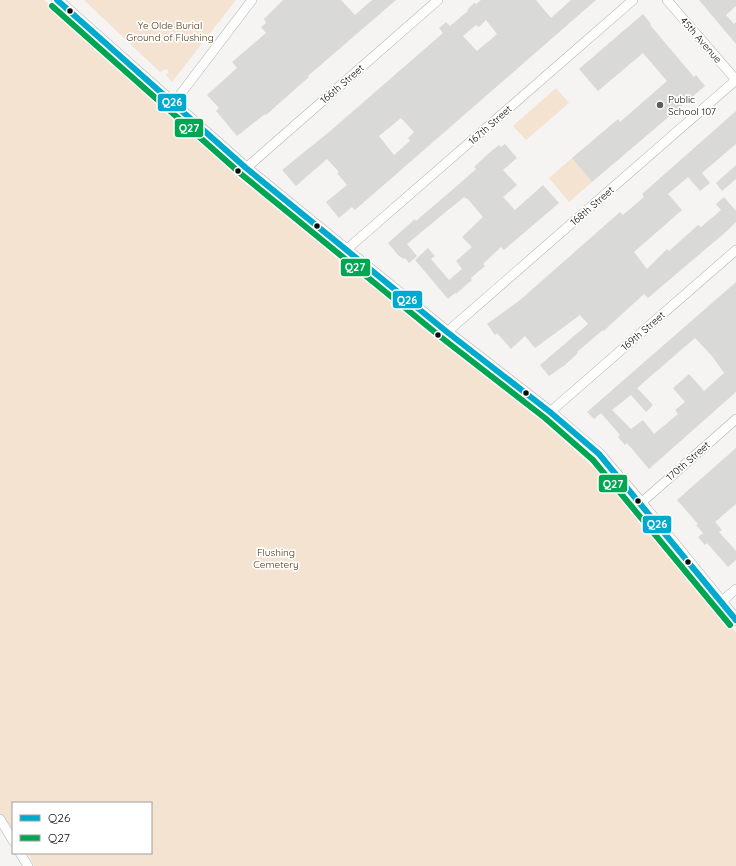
<svg xmlns="http://www.w3.org/2000/svg" width="736" height="866" font-family="Quicksand,sans-serif">
  <style>
    .green { fill: #f4e3d1 }
    .building { fill: #d9d9d8; fill-rule: evenodd }
    .lines { fill: none; stroke-linecap: round; stroke-linejoin: round }
    .minor-casing { stroke: #b1b0af; stroke-width: 10 }
    .tertiary-casing { stroke: #b1b0af; stroke-width: 12 }
    .minor { stroke: #fefdfd; stroke-width: 9 }
    .tertiary { stroke: #fefdfd; stroke-width: 11 }
    .bus-1-casing { stroke: #fff; stroke-width: 9 }
    .bus-2-casing { stroke: #fff; stroke-width: 9 }
    .bus-1 { stroke: #00a9ce; stroke-width: 6 }
    .bus-2 { stroke: #00a651; stroke-width: 6 }
    .bus-dot { fill: #0d0d0c; stroke: #fff; stroke-width: 1.5 }
    .poi-dot { fill: #5e5e5c; stroke: #fff; stroke-width: 1.5 }
    .labels { text-anchor: middle; dominant-baseline: central; stroke-width: 3.5; stroke-linejoin: round; paint-order: stroke }
    .park-label { font-size: 10px; fill: #55350c; stroke: #fff }
    .street-label { font-size: 10px; fill: #0d0d0c; stroke: #fff }
    .poi-label { font-size: 10px; fill: #0d0d0c; stroke: #fff; text-anchor: start }
    .line-badge { stroke: #fff; stroke-width: 1.5 }
    .badge-label { font-size: 11px; text-anchor: middle; font-weight: bold; fill: #fff }
  </style>
  <rect width="100%" height="100%" fill="#f5f4f2"/>
  <g class="green">
    <polygon points="0,0 44,0 164,108 540,418 637,508 736,633 736,866 34,866 28,853 151,853 151,803 13,803 13,829 0,813"/>
    <polygon points="84,0 236,0 172,82 166,75 169,72 167,69 160,72"/>
    <polygon points="556,88 569,103 526,140 513,126"/>
    <polygon points="572,158 592,182 569,202 549,178"/>
  </g>
  <g class="building">
    <polygon points="283,0 341,0 355,15 372,0 396,0 308,76 309,77 266,115 265,114 237,136 216,111 219,108 207,95 237,68 232,62 266,33 261,27 266,23 264,19"/>
    <path d="M481,0H536L551,18L571,0H596L355,210L352,207L339,218L326,202L347,185L337,173L339,172L327,159L296,186L282,170L329,132L443,33L439,28L446,22L450,26L468,11L467,10L474,3L476,4ZM486,20L497,34L477,51L463,36L476,25L479,27ZM401,118L414,132L408,138L410,141L394,155L379,136Z"/>
    <polygon points="699,0 736,0 736,6 726,15 734,24 736,22 736,44"/>
    <polygon points="643,14 651,24 650,25 694,77 696,75 705,86 592,182 572,158 618,119 620,122 667,81 643,53 598,91 579,69"/>
    <polygon points="736,111 736,144 702,173 710,183 700,191 688,177 668,194 682,210 634,252 647,269 667,249 669,251 698,225 701,227 721,210 716,204 724,197 736,211 736,222 727,231 648,298 644,294 610,325 604,331 603,330 577,352 578,353 565,365 549,376 540,365 588,324 580,315 535,348 525,336 511,349 497,333 495,335 487,324 520,300 620,212 623,215 644,197 642,194"/>
    <polygon points="505,144 517,158 503,170 517,185 503,197 515,210 543,185 559,203 504,250 501,247 483,264 485,266 471,278 472,280 456,294 455,293 448,299 415,260 428,248 435,256 431,259 449,280 462,269 456,261 472,247 462,237 483,217 467,198 466,199 464,197 407,244 417,256 409,263 405,258 404,259 399,256 388,243 415,219 416,221 459,184 476,169 474,167 490,152 499,145 501,147"/>
    <polygon points="736,165 736,179 722,191 716,183"/>
    <path d="M736,282V392L649,469L627,443L625,445L618,437L620,435L601,413L594,419L587,412ZM695,338L712,356L724,373L704,391L689,374L673,388L685,402L675,410L678,414L654,434L643,420L631,429L612,410L631,395L646,412L653,405L637,388Z"/>
    <polygon points="736,448 736,504 715,522 722,530 719,532 736,551 736,560 728,567 707,543 705,545 698,537 703,533 696,525 698,524 677,500"/>
  </g>
  <g class="lines">
    <defs>
      <g id="minor">
        <polyline points="667,0 736,80"/>
        <polyline points="173,104 252,0"/>
        <polyline points="246,168 438,0"/>
        <polyline points="346,250 633,0"/>
        <polyline points="447,332 736,80"/>
        <polyline points="550,412 736,250"/>
        <polyline points="641,503 736,419"/>
        <polyline points="721,602 736,589"/>
        <polyline points="0,819 13,841"/>
        <polyline points="20,853 28,866"/>
      </g>
      <polyline id="tertiary" points="57,0 246,168 447,332 550,412 599,454 641,503 736,620"/>
    </defs>
    <use href="#minor" class="minor-casing"/>
    <use href="#tertiary" class="tertiary-casing"/>
    <use href="#minor" class="minor"/>
    <use href="#tertiary" class="tertiary"/>
    <defs>
      <polyline id="bus-1" points="57,0 246,168 447,332 550,412 599,454 736,620"/>
      <polyline id="bus-2" points="52,6 241,174 442,338 545,418 593,460 730,625"/>
    </defs>
    <use href="#bus-1" class="bus-1-casing"/>
    <use href="#bus-2" class="bus-2-casing"/>
    <use href="#bus-1" class="bus-1"/>
    <use href="#bus-2" class="bus-2"/>
  </g>
  <g class="bus-dot">
    <circle cx="70" cy="11" r="3.5"/>
    <circle cx="238" cy="171" r="3.5"/>
    <circle cx="317" cy="226" r="3.5"/>
    <circle cx="438" cy="335" r="3.5"/>
    <circle cx="526" cy="393" r="3.5"/>
    <circle cx="638" cy="501" r="3.5"/>
    <circle cx="688" cy="562" r="3.5"/>
  </g>
  <circle class="poi-dot" cx="660" cy="105" r="4"/>
  <g class="labels">
    <g class="park-label">
      <text x="170" y="25">Ye Olde Burial<tspan x="170" dy="12">Ground of Flushing</tspan></text>
      <text x="276" y="552">Flushing<tspan x="276" dy="12">Cemetery</tspan></text>
    </g>
    <g class="street-label">
      <text transform="translate(701 40) rotate(49)">45th Avenue</text>
      <text transform="translate(342 84) rotate(-41)">166th Street</text>
      <text transform="translate(490 125) rotate(-41)">167th Street</text>
      <text transform="translate(592 206) rotate(-41)">168th Street</text>
      <text transform="translate(643 331) rotate(-41)">169th Street</text>
      <text transform="translate(688 461) rotate(-41)">170th Street</text>
    </g>
    <g class="poi-label">
      <text x="668" y="99">Public<tspan x="668" dy="12">School 107</tspan></text>
    </g>
  </g>
  <g class="line-badge">
    <rect x="157" y="93" width="30" height="19" rx="4" fill="#00a9ce"/>
    <rect x="174" y="118" width="30" height="20" rx="4" fill="#00a651"/>
    <rect x="340" y="258" width="31" height="19" rx="4" fill="#00a651"/>
    <rect x="392" y="290" width="31" height="19" rx="4" fill="#00a9ce"/>
    <rect x="598" y="474" width="30" height="19" rx="4" fill="#00a651"/>
    <rect x="642" y="515" width="30" height="19" rx="4" fill="#00a9ce"/>
  </g>
  <g class="badge-label">
    <text x="172" y="106">Q26</text>
    <text x="189" y="132">Q27</text>
    <text x="355" y="271">Q27</text>
    <text x="407" y="304">Q26</text>
    <text x="613" y="488">Q27</text>
    <text x="657" y="528">Q26</text>
  </g>
  <rect x="12" y="802" width="140" height="52" fill="#ffffff" stroke="#9e9e9e"/>
  <rect x="20" y="815" width="20" height="6" fill="#00a9ce" stroke="#9e9e9e"/>
  <text x="48" y="822" font-size="12" fill="#0d0d0c">Q26</text>
  <rect x="20" y="835" width="20" height="6" fill="#00a651" stroke="#9e9e9e"/>
  <text x="48" y="842" font-size="12" fill="#0d0d0c">Q27</text>
</svg>
